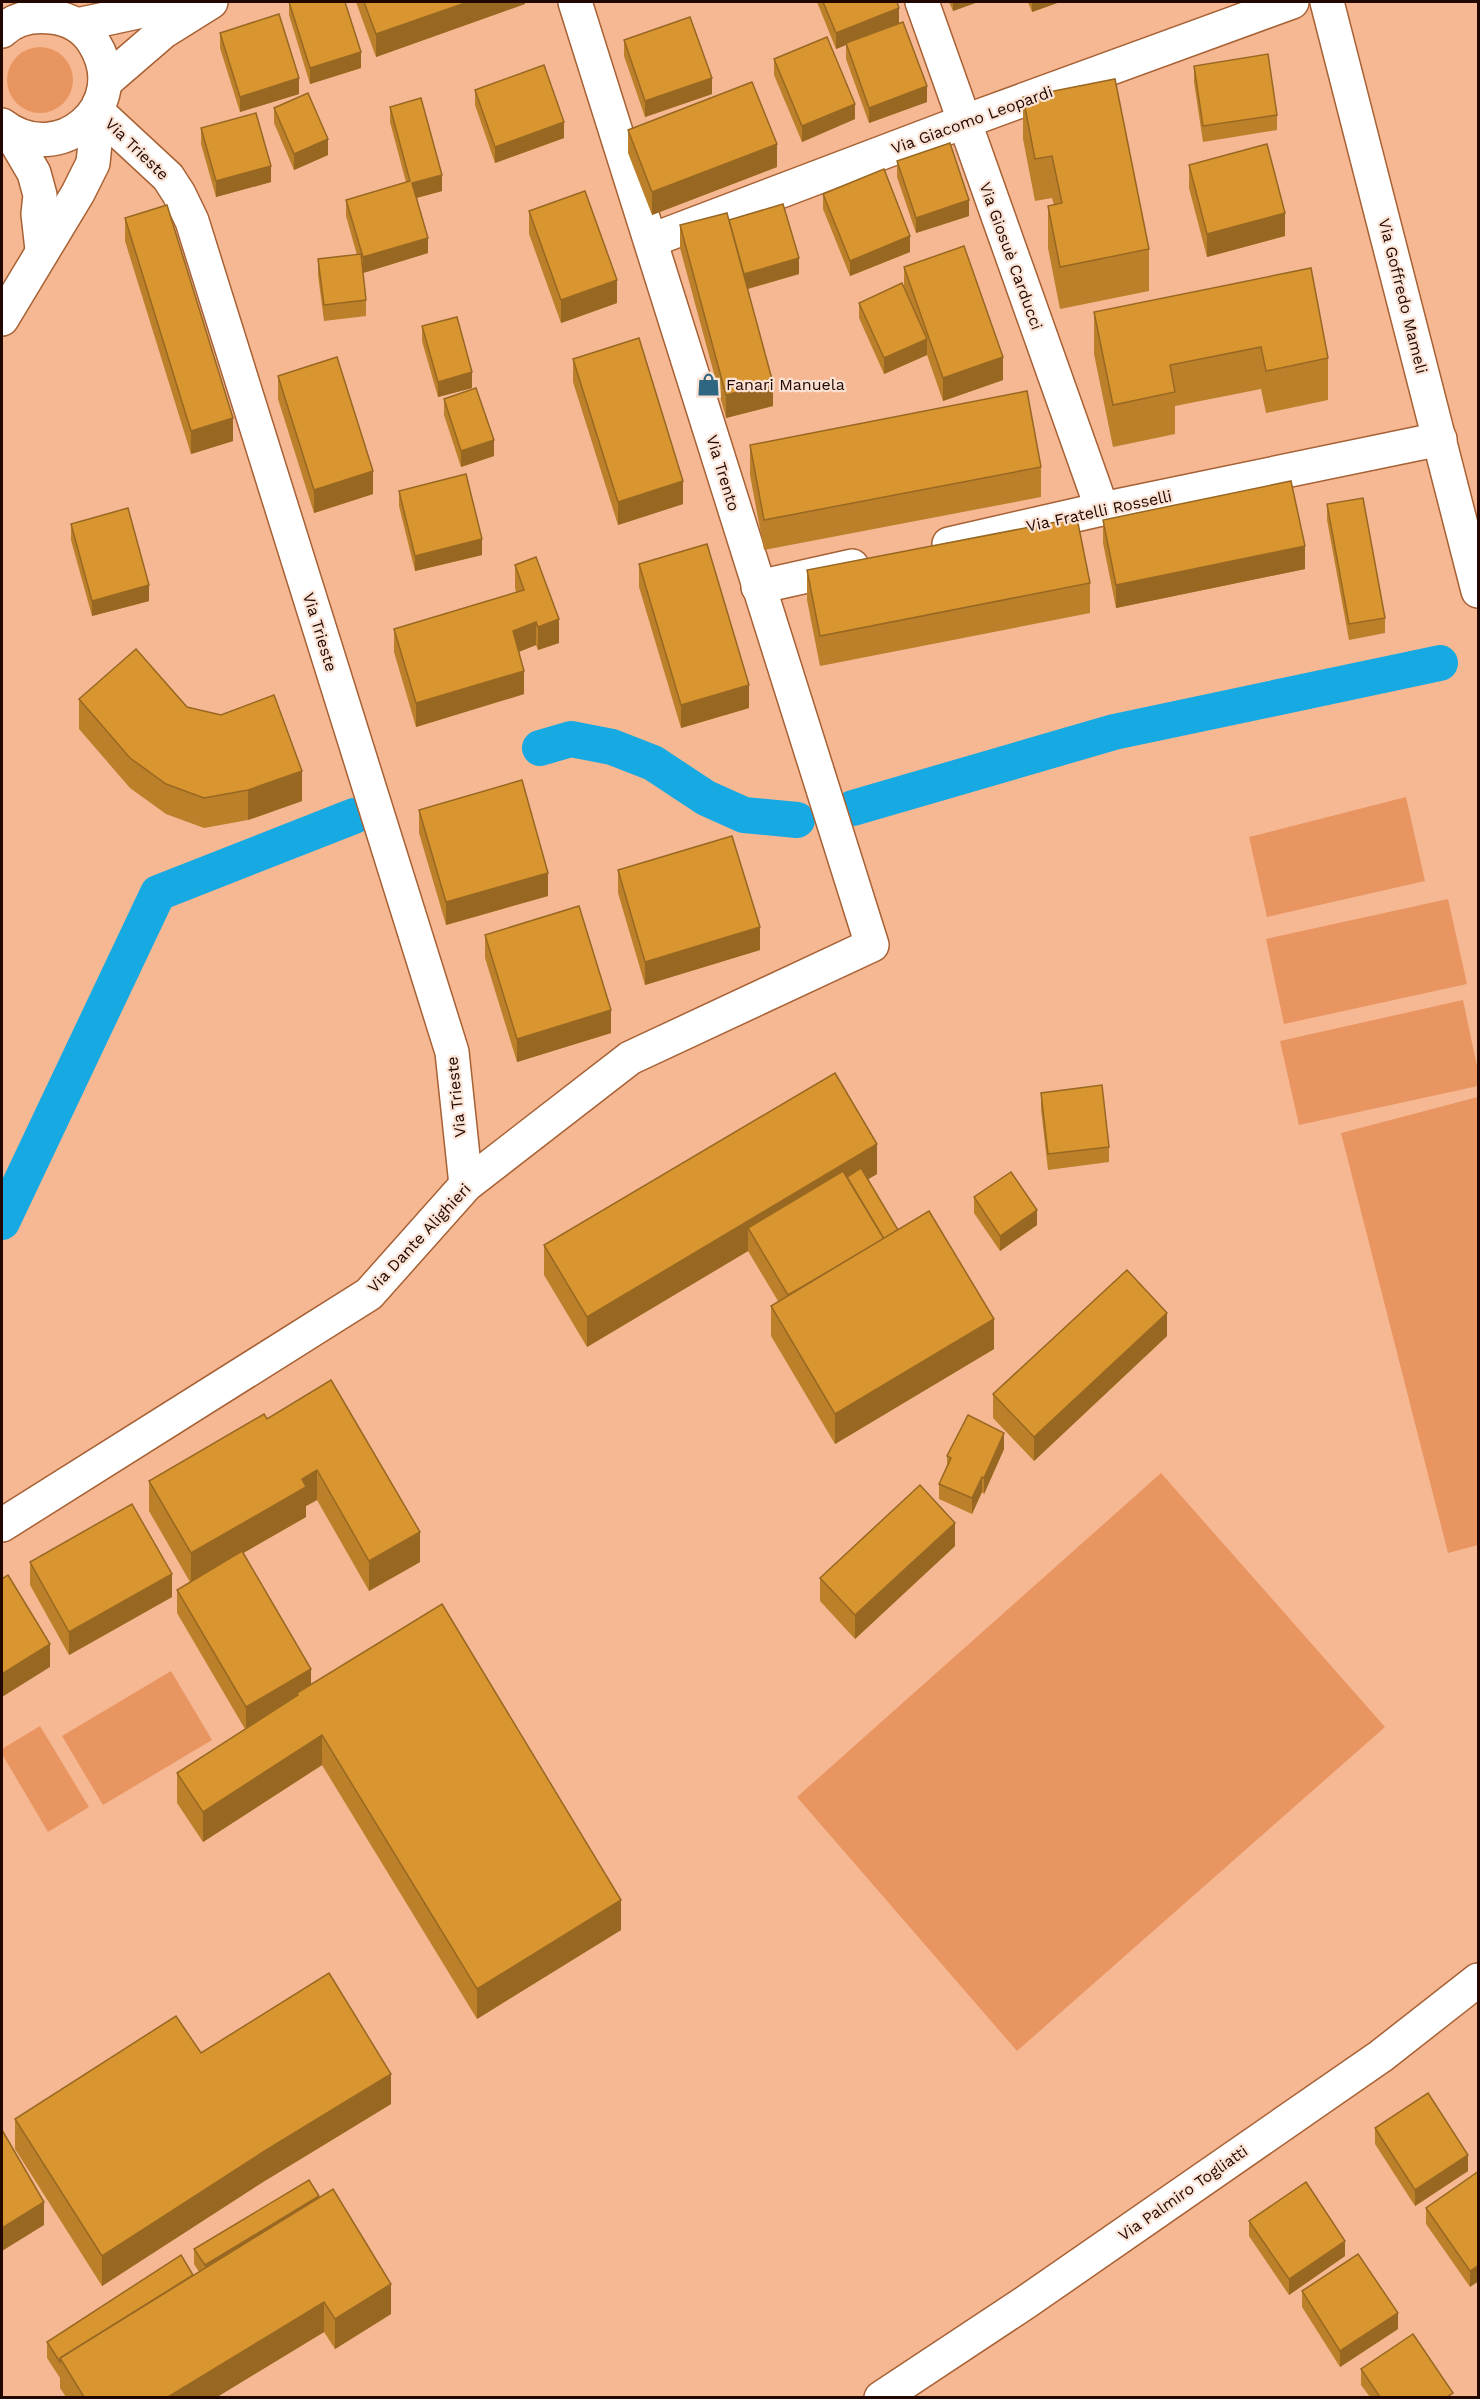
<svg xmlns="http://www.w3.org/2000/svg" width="1480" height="2399" font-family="'Work Sans',sans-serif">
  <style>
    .green { fill: #e99561 }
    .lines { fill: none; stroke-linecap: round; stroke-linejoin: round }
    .canal { stroke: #16a9e2; stroke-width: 36 }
    .minor-casing { stroke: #a76134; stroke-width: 36 }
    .tertiary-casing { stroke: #a76134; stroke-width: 36 }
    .minor { stroke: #fff; stroke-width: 33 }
    .tertiary { stroke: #fff; stroke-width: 33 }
    .wall { fill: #bb8029 }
    .shaded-wall { fill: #986822 }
    .building { fill: #d99530; stroke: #986822; stroke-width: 1.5 }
    .labels { text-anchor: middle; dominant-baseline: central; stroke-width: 4.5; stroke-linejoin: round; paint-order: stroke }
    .street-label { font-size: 16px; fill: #210700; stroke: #fae2d4 }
    .poi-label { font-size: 16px; fill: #210700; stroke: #fae2d4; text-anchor: start }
  </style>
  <rect width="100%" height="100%" fill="#f5b893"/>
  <g class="green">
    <circle cx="40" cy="80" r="33"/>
    <polygon points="1406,797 1425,881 1267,917 1249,837"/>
    <polygon points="1448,899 1467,984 1284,1024 1266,939"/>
    <polygon points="1463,1000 1478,1071 1478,1086 1299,1125 1280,1041"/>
    <polygon points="1478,1097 1478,1545 1448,1553 1341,1133"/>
    <polygon points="1161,1473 1385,1727 1017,2051 797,1797"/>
    <polygon points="171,1671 212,1740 103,1805 62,1736"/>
    <polygon points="40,1726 89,1807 48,1832 2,1754 2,1749"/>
  </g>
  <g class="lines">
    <g class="canal">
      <polyline points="540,748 571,739 612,747 653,763 706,798 744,815 797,820"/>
      <polyline points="853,808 1114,732 1440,663"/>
      <polyline points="2,1222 158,893 354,816"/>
    </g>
    <defs>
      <g id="minor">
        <polyline points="922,2 1102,509"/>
        <polyline points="77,25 184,2"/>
        <path d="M2,31C15,18 34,15 52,17C70,19 85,28 94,43C133,105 59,169 2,125"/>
        <polyline points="105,82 163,32 211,2"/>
        <polyline points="99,113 168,177 179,194 192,221 452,1052 466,1185"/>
        <polyline points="10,132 34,173 40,195 38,214 42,250"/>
        <polyline points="652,240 963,122 1292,2"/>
        <polyline points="2,319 78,193 93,163 99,104"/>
        <polyline points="949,544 1102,509 1440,439"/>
        <polyline points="758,587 852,566"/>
        <polyline points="2,1525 369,1294 466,1185 630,1058 872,945 575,2"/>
      </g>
      <g id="tertiary">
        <polyline points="1327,2 1478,591"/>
        <polyline points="881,2398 1026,2302 1381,2056 1478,1980"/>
      </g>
    </defs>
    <use href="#minor" class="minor-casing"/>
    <use href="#tertiary" class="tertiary-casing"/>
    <use href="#minor" class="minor"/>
    <use href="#tertiary" class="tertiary"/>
  </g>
  <g class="wall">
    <polygon points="289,2 345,2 361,68 310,84 289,15"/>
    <polygon points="356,2 525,2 525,4 376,57"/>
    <polygon points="817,2 897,2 899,23 927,102 869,123 846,59 846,45 836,49"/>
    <polygon points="949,2 978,2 953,11"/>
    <polygon points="1028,2 1060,2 1032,12"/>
    <polygon points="220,33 299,94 240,112 220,48"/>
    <polygon points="624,40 712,94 645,117 624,56"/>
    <polygon points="774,59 855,119 802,142 774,75"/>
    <polygon points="1194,66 1277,115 1277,130 1203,142 1194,82"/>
    <polygon points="475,90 564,138 495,163 475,105"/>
    <polygon points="1023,97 1149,249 1149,291 1060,309 1048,248 1048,206 1054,205 1052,198 1035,201 1023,139"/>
    <polygon points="390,107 442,191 417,198 428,253 363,273 366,300 366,316 324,321 318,275 318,259 357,255 346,216 346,200 406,182 390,122"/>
    <polygon points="274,108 328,155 294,170 274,123"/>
    <polygon points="201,128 271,182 216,197 201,144"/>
    <polygon points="628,130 777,167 652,215 628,153"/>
    <polygon points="897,161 969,216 916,233 897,177"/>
    <polygon points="1189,165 1285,236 1207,257 1189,188"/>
    <polygon points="823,194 910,252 850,276 823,209"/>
    <polygon points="529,211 617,303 561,323 529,234"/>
    <polygon points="125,218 233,441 191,454 125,241"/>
    <polygon points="729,220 799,274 748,289 773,406 726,418 680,248 680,225"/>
    <polygon points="904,267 1003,380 943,401 927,355 884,374 859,318 859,303 904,287"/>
    <polygon points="1094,312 1328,358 1328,400 1266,413 1261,389 1175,406 1175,434 1113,447 1094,354"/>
    <polygon points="422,326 472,388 438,397 422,341"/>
    <polygon points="573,359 683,504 618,525 573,382"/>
    <polygon points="278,376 373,494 314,513 278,399"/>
    <polygon points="444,399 494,456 461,467 444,415"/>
    <polygon points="750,445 1041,467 1041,497 764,550 750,475"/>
    <polygon points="399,491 482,555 415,571 399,506"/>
    <polygon points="1327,504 1385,618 1385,633 1349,640 1327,520"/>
    <polygon points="1103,520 1305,569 1116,608 1103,543"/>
    <polygon points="71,524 149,601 92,616 71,540"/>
    <polygon points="639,564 749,708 681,728 639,587"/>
    <polygon points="515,565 559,643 538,650 536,645 519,652 524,694 416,727 394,652 394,629 516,592 515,588"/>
    <polygon points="807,570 1090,583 1090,613 820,666 807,600"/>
    <polygon points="79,699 187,707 302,801 248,820 204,828 166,814 130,788 79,729"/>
    <polygon points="419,810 548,896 446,925 419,833"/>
    <polygon points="618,870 760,950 645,985 618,893"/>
    <polygon points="485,935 611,1033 517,1062 485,958"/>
    <polygon points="1041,1093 1109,1147 1109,1162 1048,1170 1041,1109"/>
    <polygon points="877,1174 868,1179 898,1230 994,1349 835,1444 771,1336 771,1306 778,1301 748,1251 587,1347 544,1275 544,1245"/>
    <polygon points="974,1197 1037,1225 1000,1251 974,1213"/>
    <polygon points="1167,1336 1034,1461 993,1418 993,1394"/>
    <polygon points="267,1419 420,1562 369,1591 317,1500 306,1506 306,1517 243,1553 311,1684 621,1930 477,2019 322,1765 203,1842 177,1803 177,1773 245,1729 177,1613 177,1590 190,1582 149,1511 149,1481"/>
    <polygon points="1004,1449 984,1494 982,1492 972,1514 939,1499 939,1484 947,1465 947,1456"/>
    <polygon points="955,1546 855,1639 820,1601 820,1578"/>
    <polygon points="30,1562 172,1597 69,1655 30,1585"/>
    <polygon points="201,2053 391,2104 263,2182 102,2286 15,2149 15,2119"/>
    <polygon points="1375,2128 1468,2171 1415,2206 1375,2144"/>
    <polygon points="1479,2171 1470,2287 1426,2224 1426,2208"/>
    <polygon points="319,2198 391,2314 335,2349 324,2332 217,2397 66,2397 60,2388 60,2378 47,2358 47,2342 193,2275 199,2272 194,2264 194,2249"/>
    <polygon points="1249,2221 1345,2256 1289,2295 1249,2236"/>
    <polygon points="1302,2291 1398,2329 1340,2367 1302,2307"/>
    <polygon points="1361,2369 1453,2397 1370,2397 1361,2385"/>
  </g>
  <g class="shaded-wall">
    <polygon points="468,2 525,2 525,4 376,57 376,34"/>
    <polygon points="953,2 978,2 953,11"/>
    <polygon points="1032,2 1060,2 1032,12"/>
    <polygon points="899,8 899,23 836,49 836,33"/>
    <polygon points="361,52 361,68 310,84 310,68"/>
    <polygon points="299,78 299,94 240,112 240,97"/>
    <polygon points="712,78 712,94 645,117 645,101"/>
    <polygon points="927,86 927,102 869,123 869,108"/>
    <polygon points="855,104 855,119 802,142 802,126"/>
    <polygon points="564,122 564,138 495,163 495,147"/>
    <polygon points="328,139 328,155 294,170 294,154"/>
    <polygon points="777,144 777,167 652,215 652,192"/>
    <polygon points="271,166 271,182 216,197 216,181"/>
    <polygon points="442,175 442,191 412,199 412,183"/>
    <polygon points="969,200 969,216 916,233 916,218"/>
    <polygon points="1285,213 1285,236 1207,257 1207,234"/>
    <polygon points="910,236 910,252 850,276 850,261"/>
    <polygon points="428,238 428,253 363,273 363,257"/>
    <polygon points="799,258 799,274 743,290 743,275"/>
    <polygon points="617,280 617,303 561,323 561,300"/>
    <polygon points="927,339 927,355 884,374 884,358"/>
    <polygon points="1003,357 1003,380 943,401 943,378"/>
    <polygon points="472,372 472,388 438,397 438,382"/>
    <polygon points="773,383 773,406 726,418 726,395"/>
    <polygon points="233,418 233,441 191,454 191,431"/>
    <polygon points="494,440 494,456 461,467 461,451"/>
    <polygon points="373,471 373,494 314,513 314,490"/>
    <polygon points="683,481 683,504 618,525 618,502"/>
    <polygon points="482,539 482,555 415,571 415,556"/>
    <polygon points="1305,546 1305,569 1116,608 1116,585"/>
    <polygon points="149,585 149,601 92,616 92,601"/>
    <polygon points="559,619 559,643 538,650 538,627"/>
    <polygon points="536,622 536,645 513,654 513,631"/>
    <polygon points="524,671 524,694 416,727 416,703"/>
    <polygon points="749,685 749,708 681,728 681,705"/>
    <polygon points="302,771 302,801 248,820 248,790"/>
    <polygon points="548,873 548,896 446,925 446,902"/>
    <polygon points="760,927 760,950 645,985 645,962"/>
    <polygon points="611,1010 611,1033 517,1062 517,1039"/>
    <polygon points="877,1144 877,1174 850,1190 748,1228 748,1251 587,1347 587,1317"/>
    <polygon points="1037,1210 1037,1225 1000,1251 1000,1236"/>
    <polygon points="1167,1313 1167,1336 1034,1461 1034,1437"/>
    <polygon points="994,1319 994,1349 835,1444 835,1414"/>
    <polygon points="1004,1433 1004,1449 984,1494 984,1478"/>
    <polygon points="317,1470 317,1500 306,1506 306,1517 191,1583 191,1553 302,1479"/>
    <polygon points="982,1477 982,1492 972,1514 972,1498"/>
    <polygon points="955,1523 955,1546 855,1639 855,1615"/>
    <polygon points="420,1532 420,1562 369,1591 369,1561"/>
    <polygon points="172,1574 172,1597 69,1655 69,1632"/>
    <polygon points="50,1644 50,1667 2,1697 2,1674"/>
    <polygon points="311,1669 311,1692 298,1695 297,1693 297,1701 246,1731 246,1707"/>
    <polygon points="322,1735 322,1765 203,1842 203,1812"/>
    <polygon points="621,1900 621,1930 477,2019 477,1989"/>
    <polygon points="391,2074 391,2104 263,2182 102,2286 102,2256 263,2152"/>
    <polygon points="1468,2155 1468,2171 1415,2206 1415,2190"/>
    <polygon points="319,2196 319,2212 205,2281 205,2265"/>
    <polygon points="44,2202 44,2225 2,2251 2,2228"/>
    <polygon points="1345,2241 1345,2256 1289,2295 1289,2279"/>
    <polygon points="1479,2265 1479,2281 1470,2287 1470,2271"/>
    <polygon points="391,2284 391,2314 335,2349 335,2319"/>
    <polygon points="324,2302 324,2332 217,2397 168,2397"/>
    <polygon points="1398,2313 1398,2329 1340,2367 1340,2351"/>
  </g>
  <g class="building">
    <polygon points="289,2 345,2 361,52 310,68"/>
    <polygon points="364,2 468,2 376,34"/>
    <polygon points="823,2 897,2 899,8 836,33"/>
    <polygon points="279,14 299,78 240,97 220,33"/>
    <polygon points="690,17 712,78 645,101 624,40"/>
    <polygon points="903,22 927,86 869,108 846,43"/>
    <polygon points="827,37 855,104 802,126 774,59"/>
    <polygon points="1268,54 1277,115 1203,126 1194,66"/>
    <polygon points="544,65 564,122 495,147 475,90"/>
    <polygon points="1115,79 1149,249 1060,267 1048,206 1062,203 1052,156 1035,159 1023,97"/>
    <polygon points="752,82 777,144 652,192 628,130"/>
    <polygon points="308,93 328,139 294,154 274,108"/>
    <polygon points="421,98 442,175 412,183 428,238 363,257 346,200 410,181 390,107"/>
    <polygon points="256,113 271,166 216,181 201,128"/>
    <polygon points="950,143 969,200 916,218 897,161"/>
    <polygon points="1267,144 1285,213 1207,234 1189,165"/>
    <polygon points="884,169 910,236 850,261 823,194"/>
    <polygon points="585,191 617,280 561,300 529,211"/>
    <polygon points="783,204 799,258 744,274 729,220"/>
    <polygon points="167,205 233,418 191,431 125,218"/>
    <polygon points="727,213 773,383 726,395 680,225"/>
    <polygon points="964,246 1003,357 943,378 904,267"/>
    <polygon points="361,254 366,300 324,305 318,259"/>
    <polygon points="1311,268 1328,358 1266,371 1261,347 1170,365 1175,392 1113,405 1094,312"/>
    <polygon points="902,283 927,339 884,358 859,303"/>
    <polygon points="457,317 472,372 438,382 422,326"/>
    <polygon points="639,338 683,481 618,502 573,359"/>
    <polygon points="337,357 373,471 314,490 278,376"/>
    <polygon points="476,388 494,440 461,451 444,399"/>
    <polygon points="1027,391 1041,467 764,520 750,445"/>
    <polygon points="466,474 482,539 415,556 399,491"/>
    <polygon points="1291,481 1305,546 1116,585 1103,520"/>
    <polygon points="1363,498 1385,618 1349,624 1327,504"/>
    <polygon points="128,508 149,585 92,601 71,524"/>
    <polygon points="1077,518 1090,583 820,636 807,570"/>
    <polygon points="707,544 749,685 681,705 639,564"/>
    <polygon points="536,557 559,619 538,627 536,622 513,631 524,671 416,703 394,629 524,590 515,565"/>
    <polygon points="136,649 187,707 221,715 274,695 302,771 248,790 204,798 166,784 130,758 79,699"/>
    <polygon points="522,780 548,873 446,902 419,810"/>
    <polygon points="732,836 760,927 645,962 618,870"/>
    <polygon points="579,906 611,1010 517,1039 485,935"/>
    <polygon points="835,1073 877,1144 587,1317 544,1245"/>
    <polygon points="1102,1085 1109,1147 1048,1154 1041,1093"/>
    <polygon points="861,1168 898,1230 884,1239 847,1177"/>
    <polygon points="843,1171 884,1239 788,1295 748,1228"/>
    <polygon points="1011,1172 1037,1210 1000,1236 974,1197"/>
    <polygon points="929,1211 994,1319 835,1414 771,1306"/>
    <polygon points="1127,1270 1167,1313 1034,1437 993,1394"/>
    <polygon points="331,1380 420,1532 369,1561 317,1470 302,1479 306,1487 191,1553 149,1481 264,1414 267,1419"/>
    <polygon points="968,1415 1004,1433 984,1478 982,1477 972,1498 939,1484 951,1458 947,1456"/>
    <polygon points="920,1485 955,1523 855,1615 820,1578"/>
    <polygon points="132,1504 172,1574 69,1632 30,1562"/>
    <polygon points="242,1551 311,1669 246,1707 177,1590"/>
    <polygon points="8,1575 50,1644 2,1674 2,1579"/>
    <polygon points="442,1604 621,1900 477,1989 322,1735 203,1812 177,1773 298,1695 297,1693"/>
    <polygon points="329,1973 391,2074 263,2152 102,2256 15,2119 176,2016 201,2053"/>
    <polygon points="1428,2093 1468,2155 1415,2190 1375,2128"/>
    <polygon points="2,2130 44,2202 2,2228"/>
    <polygon points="1479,2171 1479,2265 1470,2271 1426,2208"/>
    <polygon points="309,2180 319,2196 205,2265 194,2249"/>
    <polygon points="1306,2182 1345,2241 1289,2279 1249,2221"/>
    <polygon points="333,2189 391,2284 335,2319 324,2302 168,2397 84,2397 60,2358"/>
    <polygon points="1358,2254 1398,2313 1340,2351 1302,2291"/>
    <polygon points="181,2255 193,2275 60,2358 60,2362 47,2342"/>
    <polygon points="1413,2334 1453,2393 1447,2397 1380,2397 1361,2369"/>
  </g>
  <defs>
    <symbol id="shop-bare" viewBox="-9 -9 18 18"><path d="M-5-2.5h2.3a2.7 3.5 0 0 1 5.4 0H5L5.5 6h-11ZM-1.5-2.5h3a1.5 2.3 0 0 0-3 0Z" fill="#2f6681" stroke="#fae2d4" stroke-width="2.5" paint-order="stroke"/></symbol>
  </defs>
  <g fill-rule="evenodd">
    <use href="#shop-bare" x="692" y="368" width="33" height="33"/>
  </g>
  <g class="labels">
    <g class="street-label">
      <text transform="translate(972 120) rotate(-20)">Via Giacomo Leopardi</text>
      <text transform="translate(137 149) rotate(44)">Via Trieste</text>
      <text transform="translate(1011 256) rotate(70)">Via Giosuè Carducci</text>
      <text transform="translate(1403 296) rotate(76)">Via Goffredo Mameli</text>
      <text transform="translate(723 473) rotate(73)">Via Trento</text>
      <text transform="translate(1099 511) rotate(-12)">Via Fratelli Rosselli</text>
      <text transform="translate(320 632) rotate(73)">Via Trieste</text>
      <text transform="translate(456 1097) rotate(-96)">Via Trieste</text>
      <text transform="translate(419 1238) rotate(-47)">Via Dante Alighieri</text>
      <text transform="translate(1183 2193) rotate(-35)">Via Palmiro Togliatti</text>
    </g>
    <g class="poi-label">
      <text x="726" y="384">Fanari Manuela</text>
    </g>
  </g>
  <rect width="1480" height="2399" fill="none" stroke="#210700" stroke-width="6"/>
</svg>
